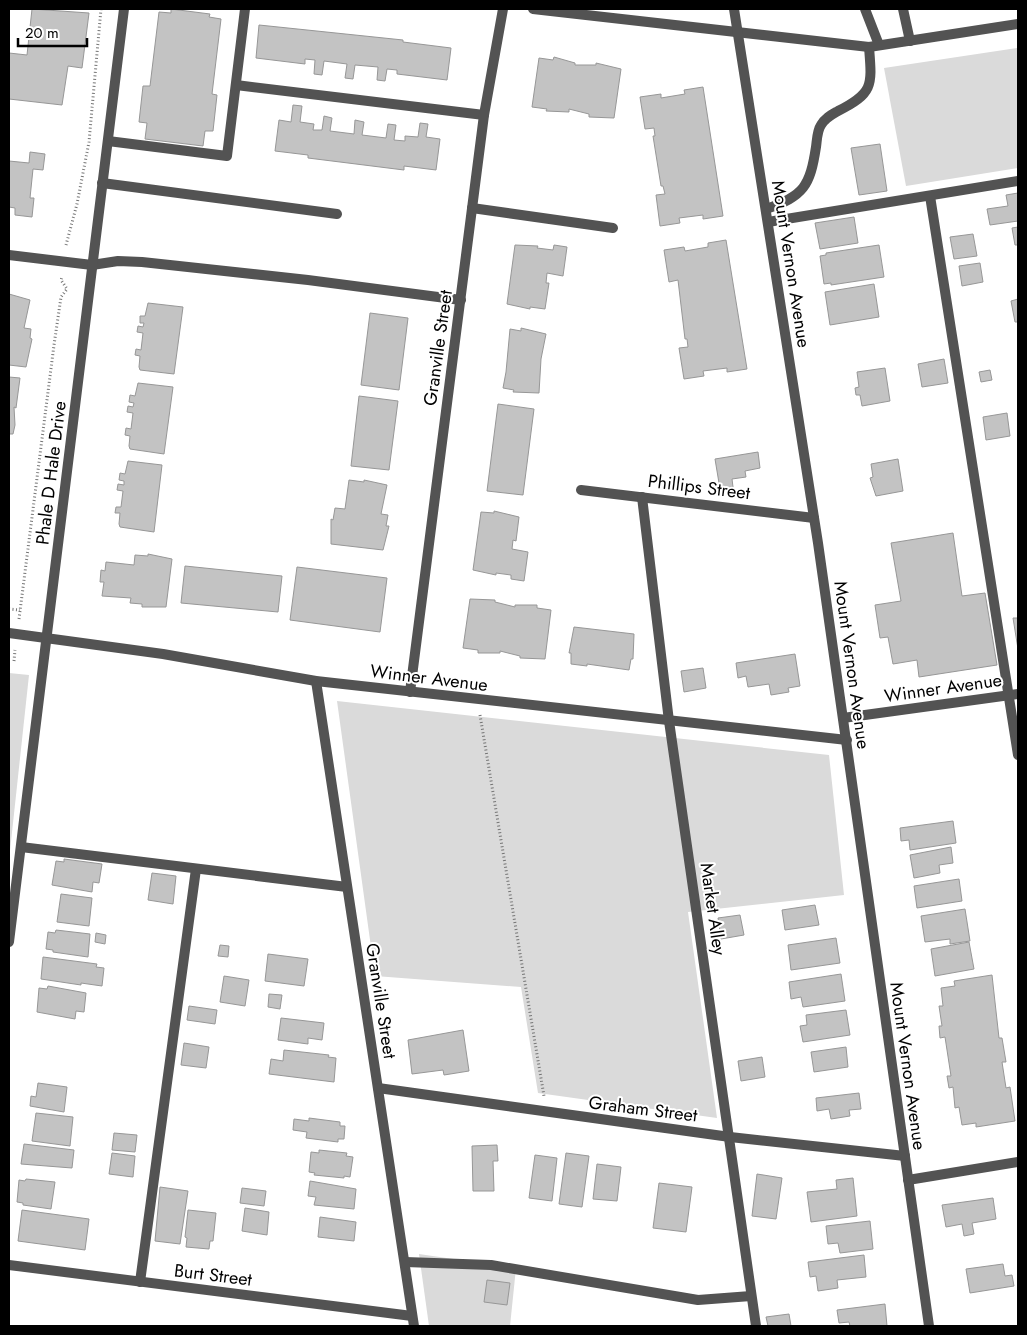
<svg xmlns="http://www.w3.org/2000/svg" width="1027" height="1335" font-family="Jost,sans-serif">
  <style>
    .green { fill: #dadada }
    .building { fill: #c3c3c3; stroke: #979797 }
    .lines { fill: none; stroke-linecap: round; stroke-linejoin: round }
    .path { stroke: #757575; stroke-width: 3; stroke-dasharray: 1 2.5; stroke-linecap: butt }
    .service { stroke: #535353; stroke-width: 10 }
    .minor { stroke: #535353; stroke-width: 10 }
    .tertiary { stroke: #535353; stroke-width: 10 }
    .labels { text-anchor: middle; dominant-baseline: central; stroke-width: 4; stroke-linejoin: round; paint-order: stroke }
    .street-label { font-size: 18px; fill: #000; stroke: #fff }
  </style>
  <rect width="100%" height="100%" fill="#fff"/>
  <g class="green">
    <polygon points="1017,48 1018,168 906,186 884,68"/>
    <polygon points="9,673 29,675 9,860"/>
    <polygon points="337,701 829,755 844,895 688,912 717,1118 538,1093 521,987 375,976"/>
    <polygon points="419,1254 516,1268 510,1326 429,1326"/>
  </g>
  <g class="building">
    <polygon points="32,9 89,13 82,68 68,66 62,105 9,99 9,53 27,55"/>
    <polygon points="171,9 210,14 209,17 221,19 212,94 217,95 213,131 205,131 203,146 145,139 147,123 139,122 143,86 150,86 159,12 171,13"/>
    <polygon points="259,25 403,40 403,42 451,48 447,80 397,74 397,70 387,69 385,81 377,80 378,67 355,65 353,79 345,78 347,64 324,61 322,75 314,74 315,60 305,59 305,64 256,58"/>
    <polygon points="554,57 575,63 575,65 596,65 596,63 621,69 614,118 589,117 589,114 569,109 569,112 546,111 547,109 532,107 539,58 553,60"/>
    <polygon points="703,87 723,216 703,219 703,215 679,218 680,223 660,226 656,195 665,194 663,186 661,186 653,136 655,136 654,128 645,129 640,97 661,94 661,98 685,94 684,90"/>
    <polygon points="293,105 302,106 300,122 314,124 313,130 322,130 324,116 332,118 330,131 354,134 355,120 364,122 362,135 386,138 388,124 396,125 394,140 405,141 405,136 418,137 420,123 428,124 426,137 440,139 436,170 404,166 404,170 308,158 308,155 275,151 279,120 291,122"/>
    <polygon points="880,144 887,191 859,195 851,148"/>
    <polygon points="30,152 45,154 43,170 33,169 30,198 34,198 32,217 15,215 15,208 9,207 9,161 29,163"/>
    <polygon points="1018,193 1018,221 990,225 987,209 1008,206 1006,195"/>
    <polygon points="854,217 858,243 820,249 815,223"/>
    <polygon points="1018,227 1018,245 1015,245 1012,228"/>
    <polygon points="973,234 977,256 954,259 950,237"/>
    <polygon points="726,240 747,369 727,372 727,368 703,371 704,376 684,379 679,348 688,347 687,339 685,339 678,280 669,282 664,250 684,247 685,251 708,247 708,243"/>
    <polygon points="515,245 538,246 537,248 553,250 554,245 567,247 563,276 547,273 546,283 549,283 545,309 530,307 530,309 507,304"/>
    <polygon points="879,245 884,277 831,285 831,283 824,284 820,256 826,255 826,253"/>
    <polygon points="980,263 983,282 962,286 959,266"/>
    <polygon points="874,284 879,317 830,325 825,292"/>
    <polygon points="9,294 30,300 24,328 31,329 30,338 32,339 26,367 9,365"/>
    <polygon points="1018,299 1018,322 1015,322 1011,301"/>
    <polygon points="148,303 183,307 174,374 140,370 139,367 140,356 135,355 136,349 141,350 143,333 137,332 138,326 143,327 144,323 140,323 140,316 145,316"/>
    <polygon points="370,313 408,318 399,390 361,385"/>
    <polygon points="521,328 546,334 541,359 539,393 513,392 514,390 503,388 506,372 510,329 521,331"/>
    <polygon points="944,359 948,383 922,387 918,364"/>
    <polygon points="885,368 890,401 862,406 860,395 856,395 855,388 859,387 857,372"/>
    <polygon points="990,370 992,380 981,382 979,372"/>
    <polygon points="9,377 20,378 16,408 14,407 15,425 13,434 9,434"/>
    <polygon points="138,383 173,387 164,454 130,449 129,446 130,436 125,435 126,428 131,429 133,413 127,412 128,406 133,407 134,403 129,402 130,395 135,396"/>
    <polygon points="359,396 398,401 389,470 351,466"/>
    <polygon points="498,404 534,409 523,495 487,491"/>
    <polygon points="1007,413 1010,436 986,440 983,417"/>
    <polygon points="758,452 760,468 745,471 746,477 732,479 733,487 720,489 715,459"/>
    <polygon points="898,459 903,491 876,496 870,478 873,477 871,464"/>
    <polygon points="128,461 162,465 154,532 120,527 119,524 120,513 115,513 116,507 121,507 123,491 117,490 118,484 124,485 124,481 119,480 120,473 125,474"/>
    <polygon points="349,480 364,482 364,480 387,485 381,514 388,515 386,526 389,526 383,550 331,544 331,519 333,520 335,508 345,509"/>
    <polygon points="494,511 519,517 516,541 513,540 512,549 528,552 524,581 511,579 511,575 496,573 496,575 473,570 481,512 494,513"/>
    <polygon points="953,533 962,596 985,593 997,665 919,677 917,660 893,664 888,637 880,638 875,605 901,601 891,543"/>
    <polygon points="148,554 172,559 166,607 142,607 142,604 130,603 131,598 102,596 104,582 100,582 101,570 105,571 106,562 134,565 135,555 148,556"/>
    <polygon points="185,566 282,576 278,612 181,603"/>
    <polygon points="297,567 387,578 380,632 290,620"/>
    <polygon points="470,599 495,600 495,602 515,607 515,605 537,605 537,608 551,610 545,659 520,658 520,656 500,651 500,653 478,653 478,650 463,648"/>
    <polygon points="1013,618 1018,618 1018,649"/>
    <polygon points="574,627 634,634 633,659 631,659 629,670 587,664 587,666 571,664 571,653 569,653"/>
    <polygon points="795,654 800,686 788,688 789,692 771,695 769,684 748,687 746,676 738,678 736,663"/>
    <polygon points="703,668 706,688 684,692 681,671"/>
    <polygon points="953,821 956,843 910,850 909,840 901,841 900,828"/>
    <polygon points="951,847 953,863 939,865 940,873 914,878 910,855"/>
    <polygon points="64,859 102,864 99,883 93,882 92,892 52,885 56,861 64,862"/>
    <polygon points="152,873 176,876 173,904 148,900"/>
    <polygon points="959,879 962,901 917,908 914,886"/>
    <polygon points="61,894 92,898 89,926 57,922"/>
    <polygon points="815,905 819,925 785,930 782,910"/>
    <polygon points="965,909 970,941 950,944 950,939 925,942 921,916"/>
    <polygon points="740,915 744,935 721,939 718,918"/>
    <polygon points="56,930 90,934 88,957 53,952 53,950 46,949 48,932 55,933"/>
    <polygon points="96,933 106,935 105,944 95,942"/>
    <polygon points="836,938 840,963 791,970 788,945"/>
    <polygon points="969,942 974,969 935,976 931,949"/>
    <polygon points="220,945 229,946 228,957 218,956"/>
    <polygon points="268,954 308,959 304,986 265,981"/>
    <polygon points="43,957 97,964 96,967 104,968 102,986 81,983 81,985 41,979"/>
    <polygon points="841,974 845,1001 803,1007 801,997 791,999 789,982"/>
    <polygon points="992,975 999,1038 1002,1038 1006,1062 1002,1062 1006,1088 1010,1087 1015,1121 976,1127 976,1123 962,1125 959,1107 955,1108 953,1087 949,1088 947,1076 951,1076 945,1037 940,1038 939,1026 942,1026 939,1006 943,1006 941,988 955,986 954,981"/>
    <polygon points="224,976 249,980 245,1006 220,1002"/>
    <polygon points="48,986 86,993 84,1012 76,1011 75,1019 37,1012 39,988 47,989"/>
    <polygon points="269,994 282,995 280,1009 268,1007"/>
    <polygon points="189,1006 217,1010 215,1024 187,1020"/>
    <polygon points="846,1010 850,1035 803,1042 800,1026 807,1025 806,1015"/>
    <polygon points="281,1018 324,1023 322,1040 308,1038 308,1044 278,1040"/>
    <polygon points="463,1030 469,1071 444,1075 443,1070 412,1074 408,1040"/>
    <polygon points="184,1043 209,1047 206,1068 181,1065"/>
    <polygon points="846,1047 848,1067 814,1072 811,1052"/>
    <polygon points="284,1050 329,1055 328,1057 336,1058 334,1082 269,1074 271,1059 283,1061"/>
    <polygon points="762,1057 765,1077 741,1081 738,1061"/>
    <polygon points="38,1083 67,1087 64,1112 30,1106 31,1096 36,1097"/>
    <polygon points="859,1093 861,1109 849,1110 850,1116 831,1119 829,1109 817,1111 816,1098"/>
    <polygon points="36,1113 73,1117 70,1146 32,1141"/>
    <polygon points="309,1118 340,1122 340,1126 345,1126 344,1139 338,1139 338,1142 306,1138 307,1132 293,1130 294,1119 309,1121"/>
    <polygon points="114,1133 137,1135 135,1152 112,1150"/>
    <polygon points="24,1144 74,1150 72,1168 21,1164"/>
    <polygon points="497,1145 498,1161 493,1161 494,1191 473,1191 472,1146"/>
    <polygon points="319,1150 347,1153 346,1156 353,1157 350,1177 344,1176 344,1178 314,1175 315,1173 309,1172 311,1152 319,1153"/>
    <polygon points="112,1153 135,1156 133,1177 109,1174"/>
    <polygon points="566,1153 589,1156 582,1207 559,1204"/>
    <polygon points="535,1155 557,1158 552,1201 529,1198"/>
    <polygon points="597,1164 621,1167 617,1201 593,1199"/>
    <polygon points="757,1174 782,1178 776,1219 752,1216"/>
    <polygon points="853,1178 857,1216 811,1222 807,1192 837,1189 836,1180"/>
    <polygon points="26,1179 55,1182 51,1209 23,1205 23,1203 17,1202 19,1180 25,1181"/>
    <polygon points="310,1181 356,1189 354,1209 314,1205 316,1197 308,1196"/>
    <polygon points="659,1183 692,1187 686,1232 653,1228"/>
    <polygon points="160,1187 188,1191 180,1244 155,1241"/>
    <polygon points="242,1188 266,1191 264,1206 240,1203"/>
    <polygon points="993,1198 996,1219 972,1223 974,1234 964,1236 962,1224 946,1227 942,1205"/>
    <polygon points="245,1208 269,1212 267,1235 242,1231"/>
    <polygon points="22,1210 89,1219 85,1250 18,1241"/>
    <polygon points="188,1210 216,1213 213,1241 210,1241 209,1249 186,1247 187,1238 185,1237"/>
    <polygon points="320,1217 356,1222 354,1241 318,1237"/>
    <polygon points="870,1221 873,1249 840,1253 838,1243 828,1244 826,1226"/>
    <polygon points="864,1255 866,1277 837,1280 838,1288 818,1291 816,1276 810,1277 808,1262"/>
    <polygon points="1003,1264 1005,1276 1012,1275 1014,1286 970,1293 966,1269"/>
    <polygon points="487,1280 510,1283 507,1305 484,1302"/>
    <polygon points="885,1304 887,1326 850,1326 849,1322 839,1323 837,1310"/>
    <polygon points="789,1314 791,1326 768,1326 766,1317"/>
  </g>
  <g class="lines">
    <g class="path">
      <polyline points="66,245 77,204 89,142 101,9"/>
      <polyline points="9,609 20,610"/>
      <polyline points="19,619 54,345 61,297 67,289 61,280 62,277"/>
      <polyline points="14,661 15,650"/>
      <polyline points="480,715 544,1096"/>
    </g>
    <g class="service">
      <polyline points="865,9 879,45"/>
      <polyline points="903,9 910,41"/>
      <polyline points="236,85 484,115"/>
      <polyline points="108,141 227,156 245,9"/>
      <polyline points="102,183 337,214"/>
      <polyline points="930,196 1018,755"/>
      <polyline points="472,208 613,228"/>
      <path d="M766,209C804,196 810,186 816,147C817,140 817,131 821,125C825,118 831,115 838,111C874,93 872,85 869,47"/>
      <polyline points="768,222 1018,181"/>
      <polyline points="92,265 118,261 142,262 308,280 461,300"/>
      <polyline points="843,718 1018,694"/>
      <polyline points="21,847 347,887"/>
      <polyline points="405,1262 491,1265 698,1300 751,1296"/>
      <polyline points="140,1282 196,869"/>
    </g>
    <g class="minor">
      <polyline points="9,255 92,265"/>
      <polyline points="581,490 814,518"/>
      <polyline points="642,497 669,721 756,1326"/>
      <polyline points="9,633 163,654 316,681 847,740"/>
      <polyline points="316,681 414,1326"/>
      <polyline points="410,692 484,115 503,9"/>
      <polyline points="9,942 124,9"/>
      <polyline points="378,1088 730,1137 905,1156"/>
      <polyline points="908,1180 1018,1162"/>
      <polyline points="9,1265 412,1316"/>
    </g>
    <g class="tertiary">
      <polyline points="533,9 869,47 1018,24"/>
      <polyline points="734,9 818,543 929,1326"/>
    </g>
  </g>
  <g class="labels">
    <g class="street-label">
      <text transform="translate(791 264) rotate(81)">Mount Vernon Avenue</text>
      <text transform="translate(438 348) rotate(-82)">Granville Street</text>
      <text transform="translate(51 473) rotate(-83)">Phale D Hale Drive</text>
      <text transform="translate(699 487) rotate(7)">Phillips Street</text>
      <text transform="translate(852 665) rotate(82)">Mount Vernon Avenue</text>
      <text transform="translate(429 678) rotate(7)">Winner Avenue</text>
      <text transform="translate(943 688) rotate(-8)">Winner Avenue</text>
      <text transform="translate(713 909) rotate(82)">Market Alley</text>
      <text transform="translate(381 1001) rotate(81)">Granville Street</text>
      <text transform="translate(908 1066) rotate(82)">Mount Vernon Avenue</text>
      <text transform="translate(643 1109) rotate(7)">Graham Street</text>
      <text transform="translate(213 1275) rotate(7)">Burt Street</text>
    </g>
  </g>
  <rect width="1027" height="1335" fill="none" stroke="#000000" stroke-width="20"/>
  <path d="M18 38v8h69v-8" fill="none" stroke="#000000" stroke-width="2.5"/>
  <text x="25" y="38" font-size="15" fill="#000000" stroke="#ffffff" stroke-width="4" paint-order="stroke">20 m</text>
</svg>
